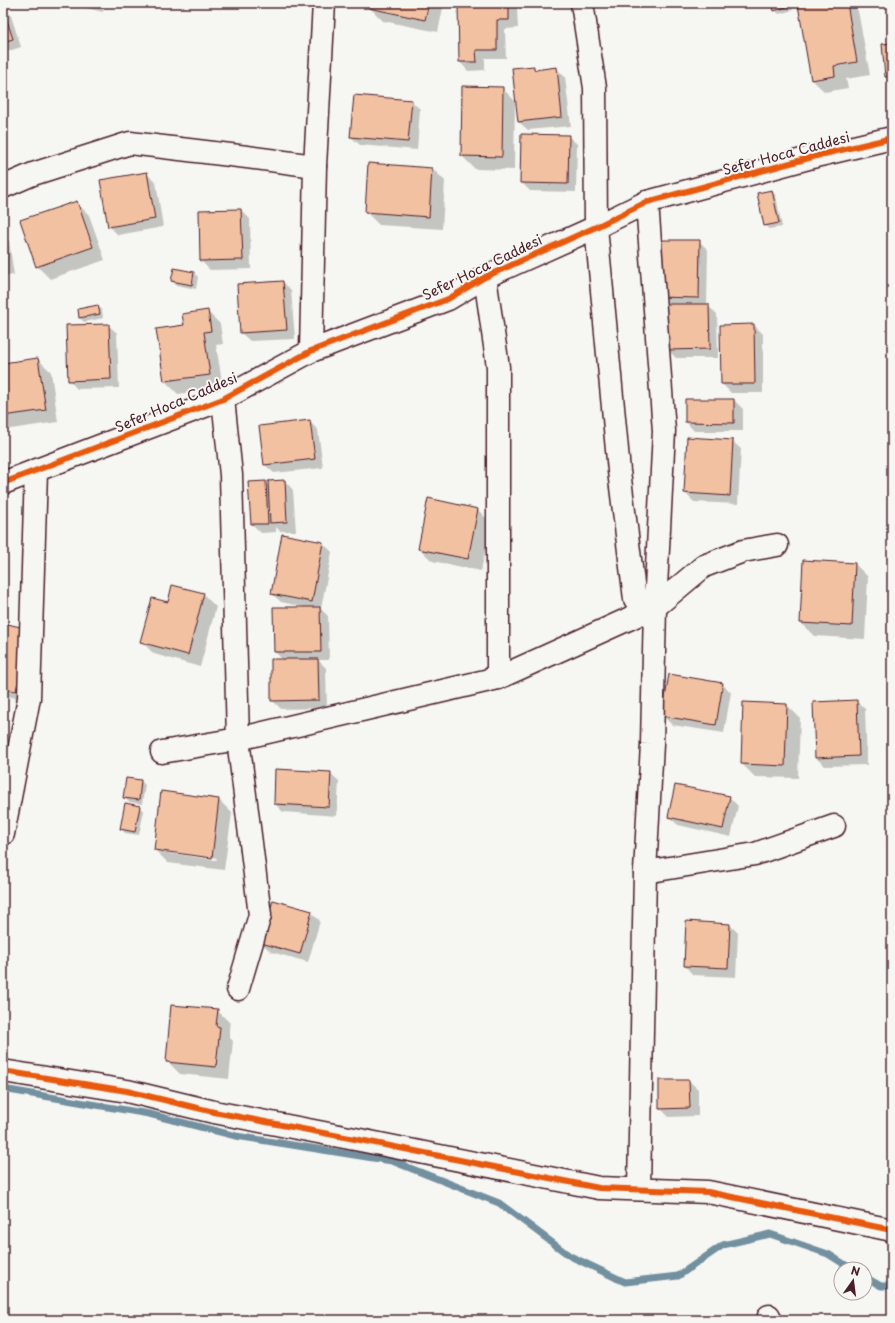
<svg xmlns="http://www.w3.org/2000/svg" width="895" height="1323" font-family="'Playpen Sans',sans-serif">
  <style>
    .shadow { fill: #0003; fill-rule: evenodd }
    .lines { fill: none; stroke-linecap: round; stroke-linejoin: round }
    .stream { stroke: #72909f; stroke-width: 7 }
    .building { fill: #f2c1a2; stroke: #4a1f2b }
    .minor-casing { stroke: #4a1f2b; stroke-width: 25 }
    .minor { stroke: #f6f6f2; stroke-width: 22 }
    .cycleway-casing { stroke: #f6f6f2; stroke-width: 8 }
    .cycleway { stroke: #e8590c; stroke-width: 6 }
    .labels { text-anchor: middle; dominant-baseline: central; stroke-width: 4; stroke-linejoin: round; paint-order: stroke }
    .street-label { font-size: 14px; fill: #4a1f2b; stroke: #f6f6f2 }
  </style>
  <rect width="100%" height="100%" fill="#f6f6f2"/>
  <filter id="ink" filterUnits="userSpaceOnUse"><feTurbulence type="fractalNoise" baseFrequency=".025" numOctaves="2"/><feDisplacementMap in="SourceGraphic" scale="8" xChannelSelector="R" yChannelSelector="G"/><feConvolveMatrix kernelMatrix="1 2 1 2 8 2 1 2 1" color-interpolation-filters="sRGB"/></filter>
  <g filter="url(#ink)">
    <g class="shadow">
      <polygon points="66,3 105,3 103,12"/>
      <polygon points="372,3 444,3 438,32 383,21 370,8"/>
      <polygon points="459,3 512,3 517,8 518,28 505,29 506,58 485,58 485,70 468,71 460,62"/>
      <polygon points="773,3 790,3 793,10 779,14 775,10"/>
      <polygon points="815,3 851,3 858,11 870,75 846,79 848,88 825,92 812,80"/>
      <polygon points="3,8 11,16 21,47 3,53"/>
      <polygon points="892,44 892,83 886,77"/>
      <polygon points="534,67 537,71 556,68 565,77 571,126 528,130 519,122"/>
      <polygon points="463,87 502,88 515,101 514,170 475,169 462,156"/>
      <polygon points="411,101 420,109 417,150 360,145 351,137"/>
      <polygon points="568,136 577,144 576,192 530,191 521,182"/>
      <polygon points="3,147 4,148 4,161 3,160"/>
      <polygon points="432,168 445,181 442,229 379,225 366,212"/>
      <polygon points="147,174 156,182 163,227 118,235 109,226"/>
      <polygon points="772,191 776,196 782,227 769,229 765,225"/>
      <polygon points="76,202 89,215 105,260 50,279 37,266"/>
      <polygon points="241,210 250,219 251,269 210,270 201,261"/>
      <polygon points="3,235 9,241 14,275 3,276"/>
      <polygon points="699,241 708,250 707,305 717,314 718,358 676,358 668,350 667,305 657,296"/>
      <polygon points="174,269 194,273 198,277 196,289 176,285 172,281"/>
      <polygon points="283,282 291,290 295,339 250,341 241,333"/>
      <polygon points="98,306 102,310 103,318 84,322 80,318 79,310"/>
      <polygon points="207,311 220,324 223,344 216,345 223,387 178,394 165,381 185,326"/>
      <polygon points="108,325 117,333 119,388 77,389 69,380"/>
      <polygon points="754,325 763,334 763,393 731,393 722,384 721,326"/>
      <polygon points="38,359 51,372 58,422 4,430 3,429 3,364"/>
      <polygon points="734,400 743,409 743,431 694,431 686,422"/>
      <polygon points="309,421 318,430 323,468 274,473 265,465"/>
      <polygon points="732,441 741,449 738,504 694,502 685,493"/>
      <polygon points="285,481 293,490 296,531 280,531 276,527 276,532 261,533 252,524 249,483 265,482 269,486"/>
      <polygon points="478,510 491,523 481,571 432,561 419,548"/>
      <polygon points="283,536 323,543 332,552 321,609 328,616 329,660 318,660 326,668 327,708 281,709 272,700 283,660 275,652 304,607 281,602 272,594"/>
      <polygon points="804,561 855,564 868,577 865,639 814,636 801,623"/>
      <polygon points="203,594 216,607 200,667 154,654 141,641"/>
      <polygon points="3,625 37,639 24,700 3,695"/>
      <polygon points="722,684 731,692 724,733 672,725 663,716"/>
      <polygon points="856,701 865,709 867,765 825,766 816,758"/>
      <polygon points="744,703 787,705 800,718 798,778 755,777 742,764"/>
      <polygon points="330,773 339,781 337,816 283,812 275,804"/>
      <polygon points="141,781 145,785 142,804 129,802 124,798"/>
      <path d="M162,792L219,800L232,813L224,870L168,863L155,850ZM168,851L217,858L216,860L168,853Z"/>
      <polygon points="729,797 738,806 731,837 678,825 669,817"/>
      <polygon points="140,807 144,811 139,835 125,833 121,829"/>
      <polygon points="311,912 320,921 308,962 271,952 262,943"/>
      <polygon points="687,922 729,924 738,933 736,977 693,975 685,966"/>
      <polygon points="217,1010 230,1023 229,1037 233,1041 229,1079 180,1074 167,1061"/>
      <polygon points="660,1081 689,1081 698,1089 698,1116 669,1117 660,1108"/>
    </g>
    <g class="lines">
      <g class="stream">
        <polyline points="3,1089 149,1114 236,1136 392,1161 499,1203 570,1256 625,1282 678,1276 723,1245 770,1234 828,1254 852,1269"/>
        <polyline points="865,1277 881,1286 892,1286"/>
      </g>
    </g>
    <g class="building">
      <polygon points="371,3 429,3 425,20 369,8"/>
      <polygon points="458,3 509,3 509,20 497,20 497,50 476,50 477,62 459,62"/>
      <polygon points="772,3 788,3 789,6 774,11"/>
      <polygon points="809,3 847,3 857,62 834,66 835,76 811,80 798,5"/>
      <polygon points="3,8 13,39 3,42"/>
      <polygon points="892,43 892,77 885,77 882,44"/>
      <polygon points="534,66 534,70 557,67 562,117 518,122 512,68"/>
      <polygon points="462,86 503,87 502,157 461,156"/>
      <polygon points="354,95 412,100 408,142 350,137"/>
      <polygon points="521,134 569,135 568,184 520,183"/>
      <polygon points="368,163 432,168 429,217 365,212"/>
      <polygon points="147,172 155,219 108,227 100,180"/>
      <polygon points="772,190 779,223 764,226 757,193"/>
      <polygon points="77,201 93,247 36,267 20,220"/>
      <polygon points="241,209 243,260 200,261 199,210"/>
      <polygon points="656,240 700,240 699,298 656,297"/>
      <polygon points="174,268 194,272 192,285 171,281"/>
      <polygon points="283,281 287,330 240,333 237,284"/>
      <polygon points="666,304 709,304 710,349 667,350"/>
      <polygon points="98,305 100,314 79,318 78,309"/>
      <polygon points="208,310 211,331 204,332 210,375 164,381 156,329 184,325 182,314"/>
      <polygon points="109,324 111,379 68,381 66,325"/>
      <polygon points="754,324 755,384 721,384 720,325"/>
      <polygon points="38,358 46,410 3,416 3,363"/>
      <polygon points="685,399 734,399 734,423 685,422"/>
      <polygon points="310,420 315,459 264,465 259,426"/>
      <polygon points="687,437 733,440 730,496 684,493"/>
      <polygon points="285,480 287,522 270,523 268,481"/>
      <polygon points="266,481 268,524 251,524 248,482"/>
      <polygon points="428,498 478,509 468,559 418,549"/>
      <polygon points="282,534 323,542 312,602 271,594"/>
      <polygon points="803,560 855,563 852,626 800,623"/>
      <polygon points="172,585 204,593 188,655 140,642 152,598 168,602"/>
      <polygon points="273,607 320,607 321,652 274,652"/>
      <polygon points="3,623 29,629 16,691 3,689"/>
      <polygon points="271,659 318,659 319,700 271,701"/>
      <polygon points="669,674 723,683 716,725 662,716"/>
      <polygon points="857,700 859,756 815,758 813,702"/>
      <polygon points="743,702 787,704 785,766 741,764"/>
      <polygon points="275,769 331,772 329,807 274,804"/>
      <polygon points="126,778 141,780 139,800 123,798"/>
      <polygon points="675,785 730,796 723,829 668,817"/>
      <polygon points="161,791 219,799 212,858 154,850"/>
      <polygon points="125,803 140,806 135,832 120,829"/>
      <polygon points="273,900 312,911 300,954 261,943"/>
      <polygon points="686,921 730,924 728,968 684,966"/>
      <polygon points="171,1005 218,1009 216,1026 220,1027 216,1067 166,1062"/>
      <polygon points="659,1080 689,1080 690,1108 659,1109"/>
    </g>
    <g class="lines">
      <defs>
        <g id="minor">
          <polyline points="582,3 595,88 596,227 619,471 635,599 655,607"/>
          <polyline points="3,187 33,174 130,143 247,157 315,166"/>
          <polyline points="647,202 664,431 655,607 652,744 645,872 755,854 834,826"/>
          <polyline points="485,277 498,367 498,678"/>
          <polyline points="311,351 315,166 324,3"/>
          <polyline points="223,399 231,475 238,739 260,915 238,989"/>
          <polyline points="3,483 223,399 311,351 448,299 485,277 596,227 647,202 820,155 892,138"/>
          <polyline points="162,752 238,739 498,678 655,607 704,566 743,551 777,545"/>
          <polyline points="3,834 29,698 36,471"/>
          <polyline points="3,1071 127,1091 214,1112 360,1140 599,1188 708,1192 892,1230"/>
          <polyline points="639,1189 645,872"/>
          <polyline points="768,1320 769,1316"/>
        </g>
      </defs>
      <use href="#minor" class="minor-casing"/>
      <use href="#minor" class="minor"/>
      <defs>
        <g id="cycleway">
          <polyline points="3,483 223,399 311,351 448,299 485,277 596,227 647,202 820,155 892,138"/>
          <polyline points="3,1071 127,1091 214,1112 360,1140 599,1188 708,1192 892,1230"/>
        </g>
      </defs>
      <use href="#cycleway" class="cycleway-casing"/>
      <use href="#cycleway" class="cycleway"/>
    </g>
  </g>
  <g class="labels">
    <g class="street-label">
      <text transform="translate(786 153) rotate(-15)">Sefer Hoca Caddesi</text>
      <text transform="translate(482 267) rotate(-26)">Sefer Hoca Caddesi</text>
      <text transform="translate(176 402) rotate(-23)">Sefer Hoca Caddesi</text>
    </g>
  </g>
  <rect width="895" height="1323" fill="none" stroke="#f6f6f2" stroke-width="16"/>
  <rect x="8" y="8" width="879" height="1307" fill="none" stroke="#4a1f2b" stroke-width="1.5" filter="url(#ink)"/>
  <g transform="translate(853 1281) rotate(14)"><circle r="19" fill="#f6f6f2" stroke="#b1a0a2"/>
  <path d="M0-3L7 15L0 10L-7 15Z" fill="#4a1f2b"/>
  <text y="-6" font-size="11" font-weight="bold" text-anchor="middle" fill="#4a1f2b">N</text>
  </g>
</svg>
